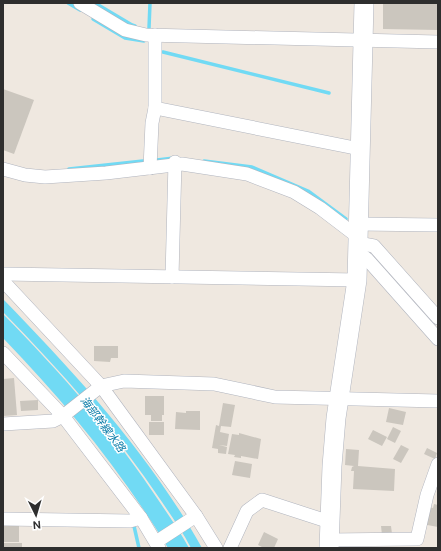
<svg xmlns="http://www.w3.org/2000/svg" width="441" height="551" font-family="'DM Sans','Noto Sans JP',sans-serif">
  <style>
    .water { fill: #71daf4 }
    .lines { fill: none; stroke-linecap: round; stroke-linejoin: round }
    .stream { stroke: #71daf4; stroke-width: 3.5 }
    .building { fill: #cbc6be }
    .street-casing { stroke: #b0b4be; stroke-width: 14 }
    .secondary-casing { stroke: #b0b4be; stroke-width: 20 }
    .street { stroke: #fff; stroke-width: 13 }
    .secondary { stroke: #fff; stroke-width: 19 }
    .labels { text-anchor: middle; dominant-baseline: central; stroke-width: 3; stroke-linejoin: round; paint-order: stroke }
    .water-label { font-size: 11px; font-style: italic; fill: #087ba7; stroke: #fff }
  </style>
  <rect width="100%" height="100%" fill="#efe8e0"/>
  <g class="water">
    <path d="M3,299C77,375 150,455 202,548H191C183,532 172,517 162,502C116,433 61,371 3,312Z"/>
    <path d="M3,314C61,373 116,435 161,504C171,519 181,533 189,548H168C122,472 65,402 3,338Z"/>
  </g>
  <g class="lines">
    <g class="stream">
      <polyline points="68,3 80,10"/>
      <polyline points="95,3 132,25 135,26"/>
      <polyline points="93,19 125,38 144,41"/>
      <polyline points="149,28 150,3"/>
      <polyline points="163,52 329,93"/>
      <polyline points="157,160 174,158"/>
      <polyline points="204,161 252,167 308,191 346,219"/>
      <polyline points="69,169 143,161"/>
      <polyline points="134,526 139,548"/>
    </g>
  </g>
  <g class="building">
    <polygon points="383,3 438,3 438,30 383,29"/>
    <polygon points="3,89 34,100 14,154 3,150"/>
    <polygon points="94,346 118,346 118,358 111,358 110,362 94,361"/>
    <polygon points="14,378 17,415 3,416 3,379"/>
    <polygon points="145,396 164,396 164,415 162,415 162,421 151,421 151,415 145,415"/>
    <polygon points="38,400 38,410 21,411 20,401"/>
    <polygon points="223,403 235,405 231,427 221,426 220,432 229,434 227,446 219,445 227,447 226,454 218,453 218,449 212,448 216,425 219,426"/>
    <polygon points="389,408 406,412 403,425 386,422"/>
    <polygon points="186,411 200,411 200,430 175,429 176,412 186,413"/>
    <rect x="149" y="422" width="15" height="13"/>
    <polygon points="393,427 401,431 395,443 387,439"/>
    <polygon points="373,430 387,437 382,446 368,439"/>
    <polygon points="239,433 261,439 258,459 241,456 241,458 234,457 235,455 228,454 232,434 239,435"/>
    <polygon points="401,445 409,449 401,463 393,459"/>
    <polygon points="427,448 437,453 435,459 424,454"/>
    <polygon points="346,449 359,450 358,466 395,469 394,491 353,489 354,471 351,471 352,467 354,466 345,465"/>
    <polygon points="235,461 252,464 250,478 232,475"/>
    <polygon points="434,504 438,505 438,527 422,524 425,506 433,508"/>
    <rect x="3" y="523" width="16" height="19"/>
    <polygon points="381,526 391,526 392,534 382,535"/>
    <polygon points="264,532 278,539 274,548 264,548 258,545"/>
    <rect x="3" y="543" width="19" height="5"/>
  </g>
  <g class="lines">
    <defs>
      <g id="street">
        <polyline points="80,3 125,30 146,35 438,42"/>
        <polyline points="155,35 155,108 360,149"/>
        <polyline points="150,168 152,123 155,108"/>
        <polyline points="3,169 25,175 45,177 106,173 182,164 247,174 294,192 320,208 358,237"/>
        <polyline points="358,224 438,225"/>
        <polyline points="358,243 374,246 438,318"/>
        <polyline points="357,251 367,259 438,339"/>
        <polyline points="3,274 357,280"/>
        <polyline points="172,277 175,162"/>
        <polyline points="3,281 101,386 196,516 216,548"/>
        <polyline points="3,353 63,416 141,518 159,548"/>
        <polyline points="3,424 53,421 63,416 101,386 124,381 214,384 275,397 438,401"/>
        <polyline points="3,519 130,521 141,518"/>
        <polyline points="329,540 417,539 427,495 438,464"/>
        <polyline points="156,542 196,516"/>
        <polyline points="230,548 247,511 262,500 330,522"/>
      </g>
      <polyline id="secondary" points="329,548 332,466 336,418 357,280 364,3"/>
    </defs>
    <use href="#street" class="street-casing"/>
    <use href="#secondary" class="secondary-casing"/>
    <use href="#street" class="street"/>
    <use href="#secondary" class="secondary"/>
  </g>
  <g class="labels">
    <g class="water-label">
      <text transform="translate(103 424) rotate(53)">海部幹線水路</text>
    </g>
  </g>
  <rect width="441" height="551" fill="none" stroke="#2e2e2e" stroke-width="8"/>
  <g transform="translate(36 515) rotate(175)" stroke="#ffffff" stroke-width="3" paint-order="stroke">
  <path d="M0-3L7 15L0 10L-7 15Z" fill="#2e2e2e"/>
  <text y="-6" font-size="11" font-weight="bold" text-anchor="middle" fill="#2e2e2e">N</text>
  </g>
</svg>
